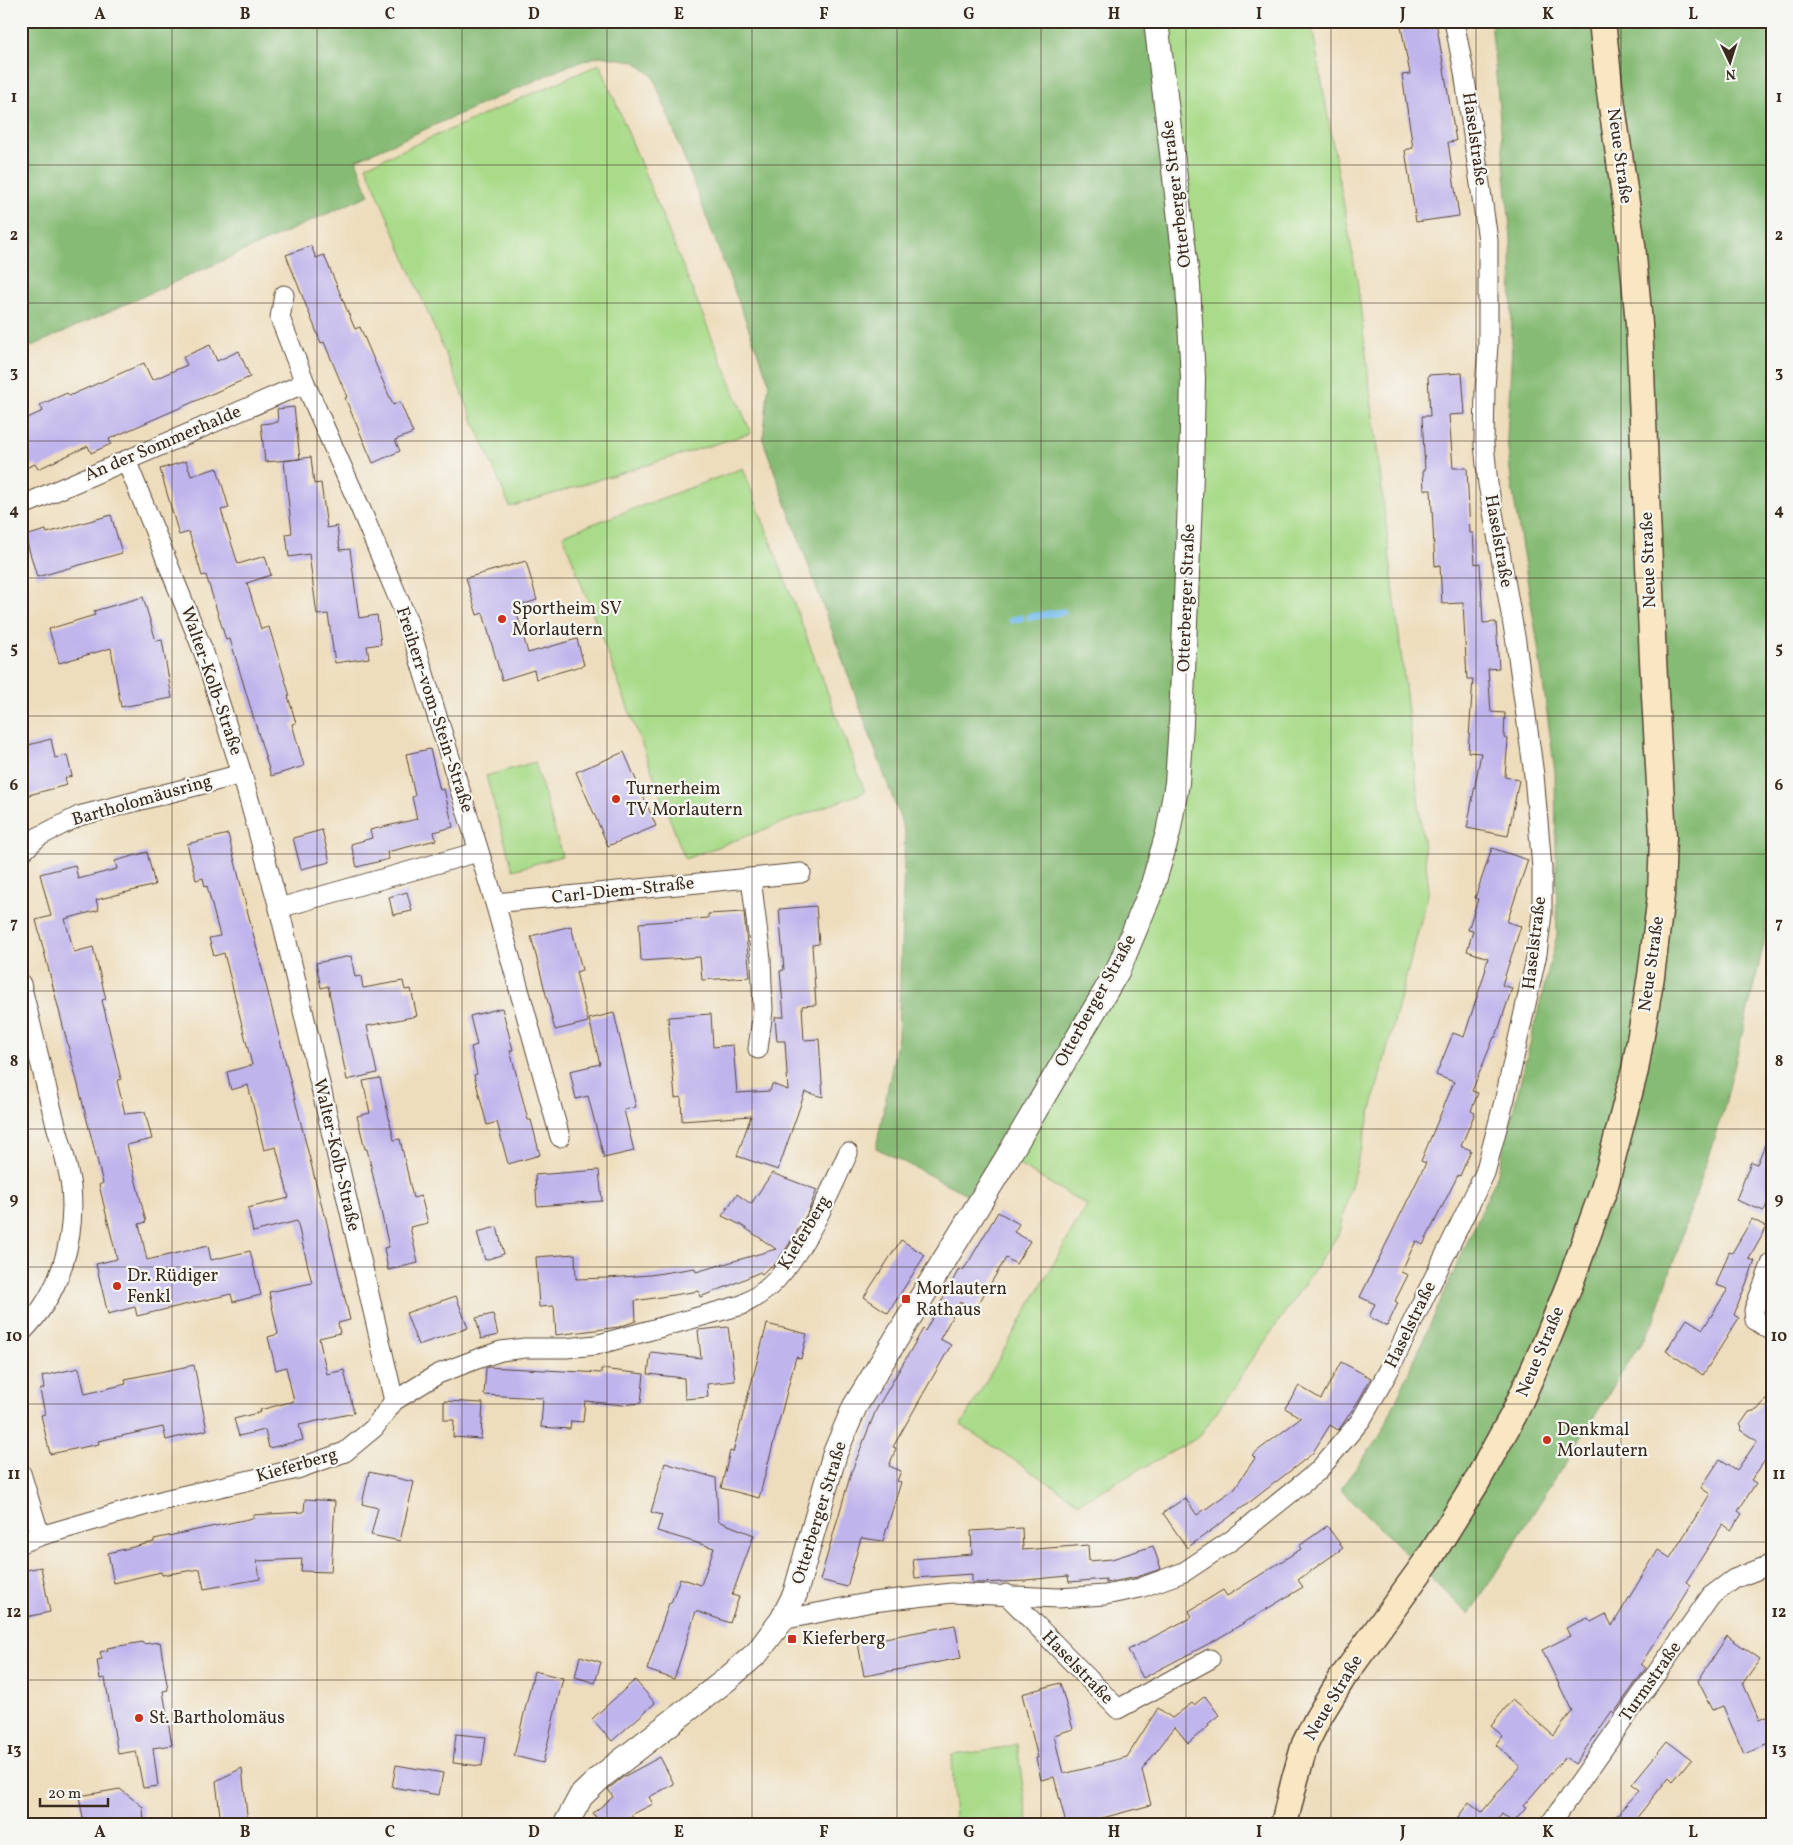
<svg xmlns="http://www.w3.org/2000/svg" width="1793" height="1845" font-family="Vollkorn,serif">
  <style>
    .green { fill: #a9db89; stroke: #728254 }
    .forest { fill: #86bb75; stroke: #60724a }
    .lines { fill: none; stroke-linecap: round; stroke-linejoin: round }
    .stream { stroke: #7bbff1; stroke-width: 7 }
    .building { fill: #bfb4ec }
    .minor-casing { stroke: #564536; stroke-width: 21 }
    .tertiary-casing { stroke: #564536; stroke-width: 26 }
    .secondary-casing { stroke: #564536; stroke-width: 29 }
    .minor { stroke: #fff; stroke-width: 19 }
    .tertiary { stroke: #fff; stroke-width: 24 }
    .secondary { stroke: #f9e7c3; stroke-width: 26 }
    .grid { fill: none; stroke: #3b2a1e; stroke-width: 1; stroke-opacity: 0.55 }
    .poi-dot { fill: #c8321e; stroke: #f6f6f2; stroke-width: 2 }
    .labels { text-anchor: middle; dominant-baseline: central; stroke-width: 4.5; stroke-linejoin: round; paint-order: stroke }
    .street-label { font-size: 18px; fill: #3b2a1e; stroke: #f6f6f2 }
    .poi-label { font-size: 18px; fill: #3b2a1e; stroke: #f6f6f2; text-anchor: start }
    .neatline { fill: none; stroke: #3b2a1e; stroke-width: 2 }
    .grid-label { font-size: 16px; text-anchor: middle; font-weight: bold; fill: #3b2a1e }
  </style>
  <rect width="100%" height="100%" fill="#f6f6f2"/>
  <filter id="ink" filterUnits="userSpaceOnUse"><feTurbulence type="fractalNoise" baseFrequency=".02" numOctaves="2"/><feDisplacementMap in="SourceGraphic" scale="10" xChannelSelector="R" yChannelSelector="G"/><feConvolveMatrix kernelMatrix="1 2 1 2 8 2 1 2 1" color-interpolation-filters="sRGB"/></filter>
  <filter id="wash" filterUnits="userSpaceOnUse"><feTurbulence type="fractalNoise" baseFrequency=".0096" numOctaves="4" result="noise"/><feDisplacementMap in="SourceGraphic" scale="20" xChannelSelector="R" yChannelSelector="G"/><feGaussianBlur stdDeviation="1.12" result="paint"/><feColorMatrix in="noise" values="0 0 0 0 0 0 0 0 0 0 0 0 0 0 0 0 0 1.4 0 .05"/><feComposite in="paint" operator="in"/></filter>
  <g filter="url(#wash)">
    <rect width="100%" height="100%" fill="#eeddbc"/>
    <g class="green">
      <polygon points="1156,21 1311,21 1357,279 1429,890 1338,1235 1199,1437 1079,1503 961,1425 1087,1205 1007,1158"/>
      <polygon points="600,64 751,433 510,507 366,166"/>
      <polygon points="743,468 865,792 685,859 563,535"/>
      <polygon points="535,762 562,856 513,870 486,776"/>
      <polygon points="1017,1744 1028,1824 955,1824 952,1755 993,1750"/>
    </g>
    <g class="forest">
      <polygon points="21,21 1156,21 1188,285 1181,723 1151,891 980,1201 876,1148 898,1037 905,832 763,440 769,382 653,76 634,61 600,56 570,65 356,160 369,195 21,351"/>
      <polygon points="1491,21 1772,21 1772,864 1764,944 1725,1104 1654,1322 1469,1615 1340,1489 1380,1436 1497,1176 1557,935 1555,772 1537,639 1511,481 1507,437 1512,346 1511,239"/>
    </g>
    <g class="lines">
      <g class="stream">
        <polyline points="1030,617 1063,612"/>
        <polyline points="1012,620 1021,618"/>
      </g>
    </g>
    <g id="blocks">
      <g class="building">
        <polygon points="1400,21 1436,21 1456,141 1448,142 1459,216 1416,222 1405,150 1413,148 1402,75 1410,74"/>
        <polygon points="311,246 316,258 324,255 355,329 360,327 393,405 400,402 413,433 395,440 400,451 373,463 345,398 347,397 324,342 321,343 286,255"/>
        <polygon points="210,345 217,361 239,351 250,377 109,439 111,444 91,453 88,446 38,469 35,464 21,470 21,421 43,411 40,405 67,393 69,396 144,363 152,380 187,365 183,357"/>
        <polygon points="1462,373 1465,414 1449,415 1453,468 1467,468 1470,533 1473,533 1475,564 1480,563 1483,623 1496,622 1499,668 1488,669 1491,712 1505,713 1504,738 1508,739 1505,777 1519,780 1508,836 1467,828 1481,753 1468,752 1473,679 1467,679 1463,603 1442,604 1440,565 1435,566 1431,490 1424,490 1423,470 1425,470 1422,416 1430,416 1428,375"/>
        <polygon points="294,407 300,459 265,462 261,424 278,422 277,409"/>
        <polygon points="311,457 314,484 321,483 327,528 337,526 340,550 350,549 359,618 377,615 381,644 367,646 369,658 335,663 328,614 317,615 309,554 289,557 286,534 292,533 284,461"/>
        <polygon points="186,461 191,476 217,468 229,508 221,510 238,564 265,556 271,575 247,583 261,629 269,627 290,696 288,696 296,723 292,724 304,766 271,776 230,639 226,640 206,575 202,576 189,532 179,535 160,469"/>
        <polygon points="111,515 122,553 37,577 25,536 46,530 47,533"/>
        <polygon points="526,561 537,600 515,607 528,653 577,639 584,665 536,679 534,670 502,680 483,613 477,615 466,578"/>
        <polygon points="143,597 156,641 162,640 172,698 121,707 111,648 59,663 49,629 95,615 94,611"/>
        <polygon points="51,739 55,758 67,755 72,776 65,778 67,785 21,797 21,751 26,749 25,746"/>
        <polygon points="430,749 440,790 444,789 453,827 434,832 436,840 387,852 389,859 357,867 351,844 372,838 370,830 417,819 412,797 415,796 406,754"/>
        <polygon points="624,752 656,826 608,846 576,772"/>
        <polygon points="322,830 330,862 301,869 293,838"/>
        <polygon points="228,834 324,1215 325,1215 350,1320 338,1323 340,1333 319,1338 327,1374 344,1370 354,1413 299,1425 303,1440 269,1448 265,1430 239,1436 234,1419 261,1412 260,1410 294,1401 286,1367 276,1370 268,1337 278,1334 269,1292 312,1283 297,1221 253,1232 248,1208 289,1198 276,1147 264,1150 248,1085 231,1090 227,1072 252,1065 224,953 214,956 209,938 220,936 207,886 205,887 203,878 196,880 187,844"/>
        <polygon points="1492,848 1528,860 1507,922 1521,926 1502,985 1512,988 1496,1037 1494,1037 1472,1091 1478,1093 1471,1111 1475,1113 1461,1146 1471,1150 1460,1176 1458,1175 1423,1245 1416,1241 1401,1272 1408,1275 1395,1301 1398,1303 1387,1326 1369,1317 1375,1304 1360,1297 1426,1163 1421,1161 1454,1082 1436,1075 1453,1033 1464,1037 1486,969 1485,968 1488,958 1467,951 1473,931 1468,930 1478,899 1475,898"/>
        <polygon points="147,852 155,885 96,900 99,910 65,919 74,952 93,947 106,999 102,1000 121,1079 117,1081 125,1114 145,1112 152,1139 127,1145 146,1222 139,1224 147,1260 208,1246 211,1260 250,1251 261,1295 233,1302 231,1294 137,1316 135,1307 108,1314 96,1264 117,1259 99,1185 103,1183 36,920 51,916 40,874 75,865 78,879 117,869 115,861"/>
        <polygon points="407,892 412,911 393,915 389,897"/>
        <polygon points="816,906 819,944 812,945 816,1005 802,1006 804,1040 819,1039 823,1097 805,1092 778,1170 737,1156 751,1116 682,1121 681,1097 675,1098 668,1017 711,1014 713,1047 733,1045 737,1093 770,1091 772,1084 788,1090 785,1041 777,1041 775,1017 784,1017 780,971 784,970 779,909"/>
        <polygon points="744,912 750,977 702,980 700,957 641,961 639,923 708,918 708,914"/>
        <polygon points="571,926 582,970 576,972 588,1022 555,1030 531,936"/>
        <polygon points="351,956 355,977 361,976 363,988 403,981 405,990 411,989 417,1016 367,1026 377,1073 347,1080 328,986 321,988 316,963"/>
        <polygon points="502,1008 513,1050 510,1050 528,1120 531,1120 540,1155 508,1164 497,1122 487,1125 474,1075 477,1074 471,1047 477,1045 470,1016"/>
        <polygon points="614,1013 636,1107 624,1110 634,1151 604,1158 588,1096 576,1099 570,1071 600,1064 589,1019"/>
        <polygon points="380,1078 394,1140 400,1139 413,1198 421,1196 428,1223 410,1227 418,1263 388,1270 384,1248 389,1247 367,1149 365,1149 357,1116 370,1113 363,1081"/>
        <polygon points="1771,1130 1772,1193 1764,1211 1736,1200 1751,1162 1757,1164"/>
        <polygon points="599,1170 602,1201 537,1206 535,1175"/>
        <polygon points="772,1173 817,1190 807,1214 788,1246 774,1265 768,1268 762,1274 760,1272 731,1285 700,1297 699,1291 635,1301 636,1321 619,1327 556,1335 554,1306 539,1307 536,1257 575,1254 576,1279 607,1278 650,1275 695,1268 696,1272 776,1249 741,1225 722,1216 737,1194 751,1204"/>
        <polygon points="998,1212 1019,1224 1014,1232 1030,1241 1016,1264 1006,1258 974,1311 960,1302 940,1339 951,1345 893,1447 896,1448 889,1466 901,1471 897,1481 901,1482 883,1541 861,1538 847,1587 820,1580 851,1473 876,1410 923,1329 925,1331 959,1269 962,1271 968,1263"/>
        <polygon points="1752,1219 1767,1227 1749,1259 1755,1261 1734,1315 1739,1318 1703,1375 1666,1351 1687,1319 1703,1329 1728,1289 1716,1285 1729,1252 1732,1253"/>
        <polygon points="497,1227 504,1254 485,1260 477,1232"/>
        <polygon points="901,1240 925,1255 888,1313 864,1297"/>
        <polygon points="456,1296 468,1328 418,1345 406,1313"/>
        <polygon points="493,1314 498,1335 481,1339 476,1318"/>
        <polygon points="767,1324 807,1334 801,1359 796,1357 759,1498 721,1488 730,1451 733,1452"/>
        <polygon points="728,1327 735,1381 707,1384 708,1397 685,1399 684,1378 648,1374 651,1352 701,1358 698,1330"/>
        <polygon points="1341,1362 1371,1378 1359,1400 1340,1428 1338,1430 1330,1425 1312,1454 1250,1502 1187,1548 1163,1513 1185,1498 1197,1515 1234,1489 1255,1458 1252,1455 1301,1418 1285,1408 1299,1386 1321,1399"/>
        <polygon points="194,1365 207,1430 166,1440 163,1427 98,1441 99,1444 50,1454 41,1415 45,1414 40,1390 44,1388 42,1376 79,1368 85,1394 126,1384 125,1379"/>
        <polygon points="488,1367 601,1373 601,1369 644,1374 641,1403 622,1405 585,1401 583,1422 571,1421 570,1429 541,1427 543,1398 484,1395 486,1368"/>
        <polygon points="1772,1393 1772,1451 1751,1480 1756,1483 1738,1511 1742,1514 1731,1530 1723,1524 1686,1582 1691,1585 1641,1664 1646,1668 1614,1713 1612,1711 1575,1764 1565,1757 1523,1806 1526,1808 1513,1823 1502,1814 1496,1822 1498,1824 1453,1824 1469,1802 1482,1812 1520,1766 1496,1745 1503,1736 1491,1726 1512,1700 1554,1736 1572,1711 1542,1650 1570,1636 1566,1628 1588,1618 1591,1622 1606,1614 1612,1626 1658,1550 1670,1558 1710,1494 1701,1488 1720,1459 1737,1470 1757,1441 1740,1430 1742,1427 1740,1425 1749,1412 1757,1410"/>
        <polygon points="444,1401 483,1403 481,1439 453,1437 454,1420 444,1420"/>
        <polygon points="665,1463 716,1478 718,1521 754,1535 732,1595 739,1597 730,1623 696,1611 674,1679 647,1670 669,1603 671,1603 680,1578 701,1585 714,1548 657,1531 662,1515 651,1512"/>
        <polygon points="369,1472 414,1482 400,1541 371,1535 378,1508 362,1504"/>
        <polygon points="305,1499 335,1501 331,1572 301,1571 302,1559 257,1561 260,1579 204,1589 200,1569 162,1575 161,1572 114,1583 108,1553 154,1542 154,1539 253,1518 253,1515 304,1512"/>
        <polygon points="1327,1526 1343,1548 1298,1580 1303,1587 1214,1641 1143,1678 1128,1650 1192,1617 1189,1611 1223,1590 1227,1596 1301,1549 1299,1546"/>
        <polygon points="1022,1528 1023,1550 1088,1545 1089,1561 1112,1559 1153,1546 1161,1569 1137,1577 1106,1583 1106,1579 1069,1582 1068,1576 1026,1580 1026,1581 978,1583 972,1583 972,1574 915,1578 913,1559 972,1554 971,1531"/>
        <polygon points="41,1567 50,1612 21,1618 21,1571"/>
        <polygon points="955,1625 961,1658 864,1676 858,1643"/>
        <polygon points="1727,1636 1760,1659 1743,1683 1759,1720 1772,1714 1772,1743 1744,1754 1723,1706 1713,1710 1698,1681"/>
        <polygon points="143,1642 143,1644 160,1642 168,1690 163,1691 172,1745 153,1748 158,1786 143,1788 136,1751 118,1754 105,1678 100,1679 97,1660 102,1659 100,1652 108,1650 107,1648"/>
        <polygon points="580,1656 601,1662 595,1683 575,1677"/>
        <polygon points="534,1671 563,1678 543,1763 514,1756"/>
        <polygon points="635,1680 655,1703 612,1741 592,1719"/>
        <polygon points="1060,1683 1073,1729 1054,1735 1063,1774 1104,1764 1103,1763 1127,1757 1158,1708 1172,1718 1192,1703 1194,1705 1205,1696 1219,1715 1208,1724 1209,1726 1188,1743 1175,1727 1142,1770 1151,1805 1080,1824 1066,1824 1054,1777 1041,1780 1036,1758 1038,1758 1022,1694"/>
        <polygon points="456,1734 486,1737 482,1766 453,1763"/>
        <polygon points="1667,1741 1691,1759 1673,1781 1669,1777 1632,1824 1608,1824 1640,1790 1632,1784"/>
        <polygon points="660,1757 674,1784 649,1797 653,1804 631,1815 638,1824 601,1824 593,1813 613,1797 608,1789 623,1777"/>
        <polygon points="396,1765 443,1773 439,1795 392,1787"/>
        <polygon points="242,1768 248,1824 221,1824 216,1781"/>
        <polygon points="120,1789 143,1807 144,1824 84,1824 79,1796"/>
      </g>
    </g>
  </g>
  <g filter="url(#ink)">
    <use href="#blocks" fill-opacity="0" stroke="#564536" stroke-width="1"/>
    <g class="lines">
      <defs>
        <g id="minor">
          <polyline points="284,295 280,318 305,383 359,505 407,619 495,903 560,1137"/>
          <polyline points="126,460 204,653 242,774 279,908 394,1401"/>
          <polyline points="21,506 305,383"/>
          <polyline points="21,853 38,837 79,816 242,774"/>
          <polyline points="751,878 761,959 763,1010 758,1049"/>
          <polyline points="495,903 801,873"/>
          <polyline points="279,908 478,852"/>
          <path d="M21,984C31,1025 41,1065 51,1106C57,1131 68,1163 71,1187C76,1240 60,1295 21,1333"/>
          <polyline points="1772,1262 1754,1310 1755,1320 1772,1331"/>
          <polyline points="21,1473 40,1536"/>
          <path d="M21,1543L40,1536L164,1500L297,1469L345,1452L374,1428L394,1401L438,1374L477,1359L501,1351L525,1348H566L596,1345L742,1305C755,1298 766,1291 776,1280C806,1247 830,1193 848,1153"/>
          <polyline points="1006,1594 1118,1709 1210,1659"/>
          <polyline points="782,1620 872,1602 952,1593 1058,1598 1105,1595 1140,1588 1184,1572 1232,1540 1318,1471 1361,1420 1388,1372 1485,1173 1505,1098 1537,954 1542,913 1542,868 1534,775 1516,642 1488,484 1484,444 1485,388 1488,345 1488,240 1464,72 1454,21"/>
          <polyline points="1550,1824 1711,1596 1734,1579 1772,1564"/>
        </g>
        <polyline id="tertiary" points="566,1824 581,1796 602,1776 726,1680 757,1653 782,1620 795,1594 835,1453 855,1406 1007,1158 1118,970 1151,891 1168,833 1177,783 1181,723 1191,474 1193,378 1188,285 1156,21"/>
        <polyline id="secondary" points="1284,1824 1295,1779 1305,1744 1318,1718 1343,1677 1430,1557 1476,1483 1514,1414 1547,1340 1570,1283 1604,1189 1635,1070 1651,976 1661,895 1663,837 1653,660 1639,324 1632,245 1609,85 1602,21"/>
      </defs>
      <use href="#minor" class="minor-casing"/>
      <use href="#tertiary" class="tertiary-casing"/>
      <use href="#secondary" class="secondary-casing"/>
      <use href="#minor" class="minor"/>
      <use href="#tertiary" class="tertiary"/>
      <use href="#secondary" class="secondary"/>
    </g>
  </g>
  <path class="grid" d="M172,21V1824M317,21V1824M462,21V1824M607,21V1824M752,21V1824M897,21V1824M1041,21V1824M1186,21V1824M1331,21V1824M1476,21V1824M1621,21V1824M21,165H1772M21,303H1772M21,441H1772M21,578H1772M21,716H1772M21,854H1772M21,991H1772M21,1129H1772M21,1267H1772M21,1404H1772M21,1542H1772M21,1680H1772"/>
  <g class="poi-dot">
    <circle cx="502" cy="619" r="5"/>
    <circle cx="616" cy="799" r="5"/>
    <circle cx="117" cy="1286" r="5"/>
    <rect x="901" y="1294" width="10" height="10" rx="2.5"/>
    <circle cx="1547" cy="1440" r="5"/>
    <rect x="787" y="1634" width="10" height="10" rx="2.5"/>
    <circle cx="139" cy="1718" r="5"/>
  </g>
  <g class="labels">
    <g class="street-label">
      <text transform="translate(1474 139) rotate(82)">Haselstraße</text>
      <text transform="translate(1619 156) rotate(82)">Neue Straße</text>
      <text transform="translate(1177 194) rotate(-97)">Otterberger Straße</text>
      <text transform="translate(163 444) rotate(-23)">An der Sommerhalde</text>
      <text transform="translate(1498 541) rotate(80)">Haselstraße</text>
      <text transform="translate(1649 560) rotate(-92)">Neue Straße</text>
      <text transform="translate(1187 598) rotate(-88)">Otterberger Straße</text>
      <text transform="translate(211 681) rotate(71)">Walter-Kolb-Straße</text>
      <text transform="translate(434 710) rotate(72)">Freiherr-vom-Stein-Straße</text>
      <text transform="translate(142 801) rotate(-16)">Bartholomäusring</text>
      <text transform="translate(623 891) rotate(-6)">Carl-Diem-Straße</text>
      <text transform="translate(1535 943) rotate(-83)">Haselstraße</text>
      <text transform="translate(1652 964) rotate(-82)">Neue Straße</text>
      <text transform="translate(1096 1001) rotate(-61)">Otterberger Straße</text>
      <text transform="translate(336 1155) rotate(77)">Walter-Kolb-Straße</text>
      <text transform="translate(805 1233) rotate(-59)">Kieferberg</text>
      <text transform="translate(1411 1325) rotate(-64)">Haselstraße</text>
      <text transform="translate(1541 1352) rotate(-67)">Neue Straße</text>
      <text transform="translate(297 1466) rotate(-16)">Kieferberg</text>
      <text transform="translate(820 1513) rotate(-73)">Otterberger Straße</text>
      <text transform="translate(1077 1668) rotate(46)">Haselstraße</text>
      <text transform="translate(1651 1682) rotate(-55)">Turmstraße</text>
      <text transform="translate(1334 1698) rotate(-59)">Neue Straße</text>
    </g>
    <g class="poi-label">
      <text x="512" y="609">Sportheim SV<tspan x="512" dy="21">Morlautern</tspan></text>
      <text x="626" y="789">Turnerheim<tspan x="626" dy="21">TV Morlautern</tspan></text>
      <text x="127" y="1276">Dr. Rüdiger<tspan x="127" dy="21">Fenkl</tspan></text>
      <text x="916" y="1289">Morlautern<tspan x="916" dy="21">Rathaus</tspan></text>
      <text x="1557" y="1430">Denkmal<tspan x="1557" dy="21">Morlautern</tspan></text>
      <text x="802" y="1639">Kieferberg</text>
      <text x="149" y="1718">St. Bartholomäus</text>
    </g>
  </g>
  <rect width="1793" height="1845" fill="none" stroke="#f6f6f2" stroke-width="55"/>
  <g transform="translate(1730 62) rotate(176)" stroke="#f6f6f2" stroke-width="4" paint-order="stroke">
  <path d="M0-4L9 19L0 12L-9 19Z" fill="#3b2a1e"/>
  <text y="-8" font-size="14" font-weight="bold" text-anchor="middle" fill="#3b2a1e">N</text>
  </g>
  <path d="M40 1798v8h68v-8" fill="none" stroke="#3b2a1e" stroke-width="2.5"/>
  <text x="48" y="1798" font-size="15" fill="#3b2a1e" stroke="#f6f6f2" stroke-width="4" paint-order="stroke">20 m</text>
  <rect x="28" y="28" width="1738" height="1790" class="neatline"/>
  <g class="grid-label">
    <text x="100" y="19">A</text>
    <text x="245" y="19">B</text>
    <text x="390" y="19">C</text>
    <text x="534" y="19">D</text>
    <text x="679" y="19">E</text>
    <text x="824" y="19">F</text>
    <text x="969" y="19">G</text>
    <text x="1114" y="19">H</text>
    <text x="1259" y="19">I</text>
    <text x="1403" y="19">J</text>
    <text x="1548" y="19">K</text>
    <text x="1693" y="19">L</text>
    <text x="14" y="102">1</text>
    <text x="1779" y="102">1</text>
    <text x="14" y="240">2</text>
    <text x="1779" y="240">2</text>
    <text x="14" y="377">3</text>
    <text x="1779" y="377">3</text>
    <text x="14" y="515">4</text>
    <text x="1779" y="515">4</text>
    <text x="14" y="653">5</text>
    <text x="1779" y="653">5</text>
    <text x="14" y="790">6</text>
    <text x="1779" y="790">6</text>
    <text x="14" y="928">7</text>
    <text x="1779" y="928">7</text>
    <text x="14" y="1066">8</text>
    <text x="1779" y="1066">8</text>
    <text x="14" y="1204">9</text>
    <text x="1779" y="1204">9</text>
    <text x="14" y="1341">10</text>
    <text x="1779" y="1341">10</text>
    <text x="14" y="1479">11</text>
    <text x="1779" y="1479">11</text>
    <text x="14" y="1617">12</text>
    <text x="1779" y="1617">12</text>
    <text x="14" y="1754">13</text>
    <text x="1779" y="1754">13</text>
    <text x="100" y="1837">A</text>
    <text x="245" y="1837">B</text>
    <text x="390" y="1837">C</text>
    <text x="534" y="1837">D</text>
    <text x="679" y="1837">E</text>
    <text x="824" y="1837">F</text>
    <text x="969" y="1837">G</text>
    <text x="1114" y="1837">H</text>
    <text x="1259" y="1837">I</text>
    <text x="1403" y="1837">J</text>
    <text x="1548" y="1837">K</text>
    <text x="1693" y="1837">L</text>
  </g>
</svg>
